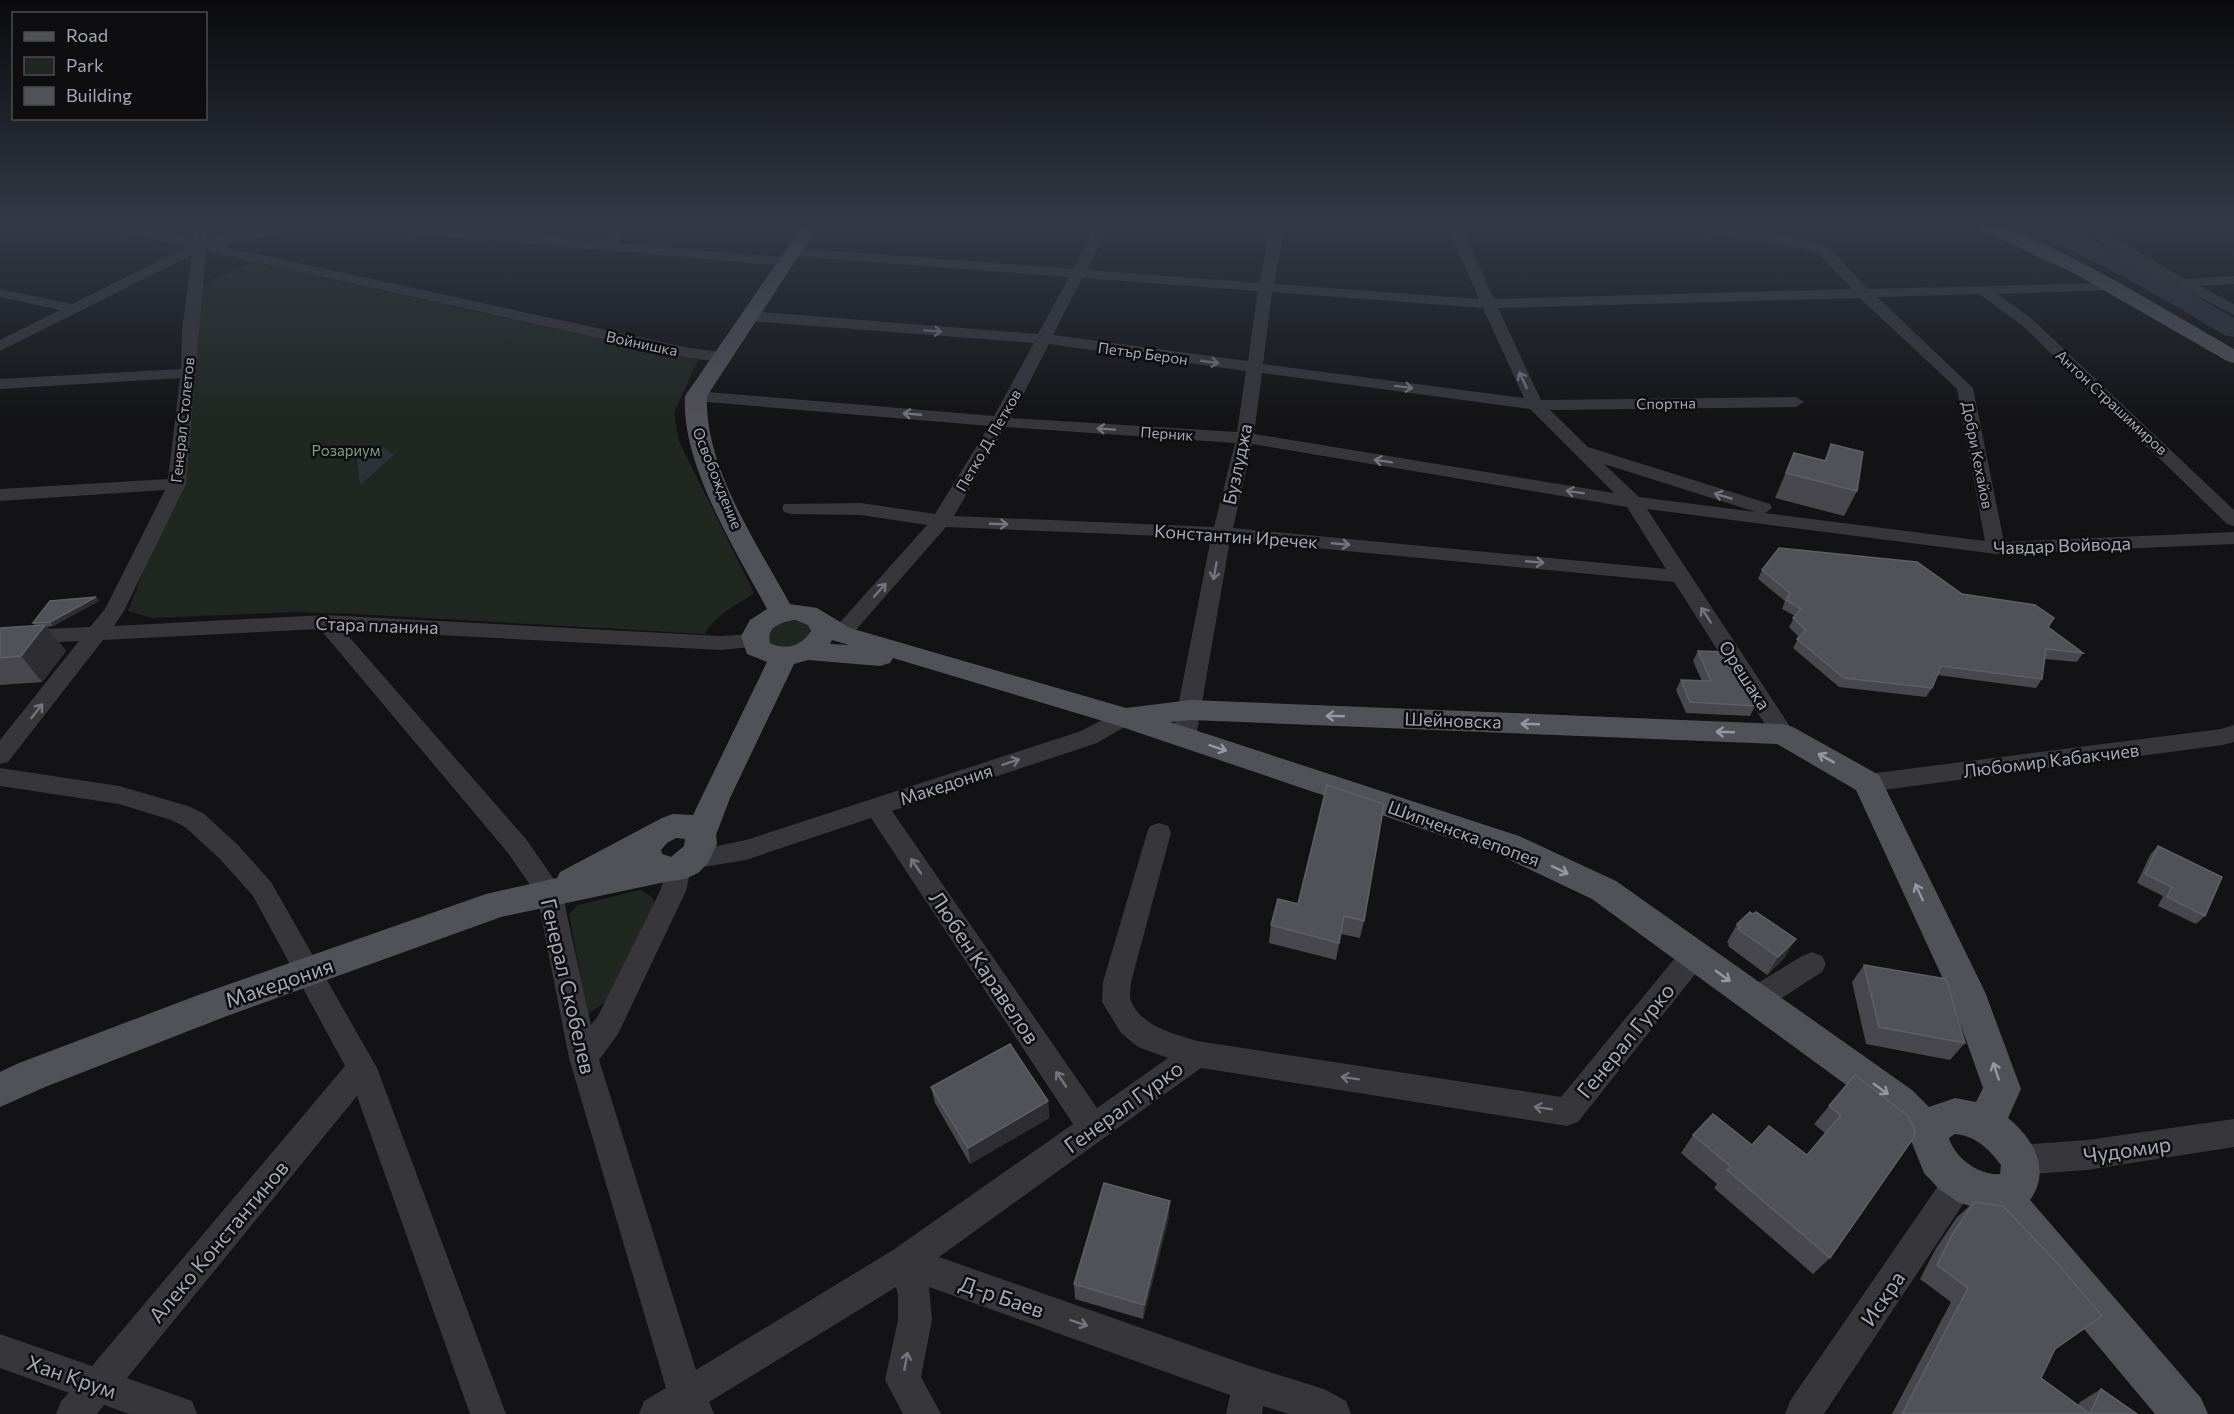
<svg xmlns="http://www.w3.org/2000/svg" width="2234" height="1414" font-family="Commissioner,sans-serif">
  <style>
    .green { fill: #202721 }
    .water { fill: #2c323a }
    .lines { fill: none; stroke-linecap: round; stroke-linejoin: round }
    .river { fill: #2c323a; fill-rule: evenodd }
    .minor { fill: #36363b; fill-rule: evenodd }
    .major { fill: #515158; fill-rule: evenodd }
    .wall { fill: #47474d }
    .shaded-wall { fill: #2e2e32 }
    .building { fill: #515258; stroke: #5f5f66; stroke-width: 1.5 }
    .oneway { stroke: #74757e }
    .oneway2 { stroke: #9597a2 }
    .labels { text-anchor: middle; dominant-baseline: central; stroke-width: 5; stroke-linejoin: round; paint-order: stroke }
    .far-street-label { font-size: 15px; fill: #a6a8b4; stroke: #0e0e10 }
    .far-park-label { font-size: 15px; fill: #7e9e85; stroke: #0e0e10 }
    .street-label { font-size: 18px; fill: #a6a8b4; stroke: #0e0e10 }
    .near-street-label { font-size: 21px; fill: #a6a8b4; stroke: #0e0e10 }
  </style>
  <rect width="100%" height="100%" fill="#131315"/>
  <g class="green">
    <path d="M252,262L698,360L674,413L679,441L754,593C736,606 716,614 705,634L357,614L295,612L152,618L128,611L177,484L196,287Z"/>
    <path d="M791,620L807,624L810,627L809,636C798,646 783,652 769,642L767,638L773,626Z"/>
    <polygon points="640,890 652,897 656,910 614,996 588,1014 569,914 578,905"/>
  </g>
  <polygon class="water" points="384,447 394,455 360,485 357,458"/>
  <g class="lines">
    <path class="river" d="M2020,225H2053L2087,238L2159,274L2234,318V337L2224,335C2159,296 2094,258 2023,230Z"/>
    <g class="minor">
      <path d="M98,225H123L193,240V225H207V240L282,225H308L301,229L220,246L689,348L722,352L730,357L722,362L689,358L206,251L186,484L124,611L114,626L325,615L720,636L754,634L762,636L765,641L762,646L720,650L343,630L526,839L558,885L562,892L591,1025L598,1016L660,891L670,860L681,858L684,853L746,840L1081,731L1123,709L1131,711L1134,717L1131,723L1097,743L892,811L1097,1108L1168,1058L1138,1047L1121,1033L1102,1002L1103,982L1147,833L1150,826L1159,823L1168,826L1171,833L1131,982C1131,988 1129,996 1131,1001C1142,1027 1173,1033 1197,1041L1561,1097L1684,947L1694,944L1704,947L1708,955L1704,963L1578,1122L1567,1126L1201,1068L939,1257L1250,1366L1324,1389L1346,1401L1351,1414H1289L1263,1406L1262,1414H1226L1230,1395L929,1287L932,1320L921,1377L941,1414H903L885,1380L898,1320V1295L896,1287L709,1402L714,1414H639L644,1401L666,1388L569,1058L537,895L508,853L320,629L103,640L8,762L0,764V740L79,641L0,645V631L90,627L105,609L165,490L0,501V489L168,479L180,378L0,389V379L181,369L182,331L192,255L0,351V340L60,310L0,297V289L72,304L187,247L100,228ZM871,818L1073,1124L893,1250L696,1370L599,1060L618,1034L686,891L691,869L746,860Z"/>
      <polygon points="355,225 406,225 601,242 620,225 635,225 616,243 787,258 794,262 787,266 362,229"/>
      <path d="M1096,225H1110L1087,270L1259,283L1270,232L1229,229L1222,225H1285L1274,284L1479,299L1446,225H1460L1494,299L1852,289L1819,254L1802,248L1674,229L1667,225H1700L1809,241L1829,248L1868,289L2115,283L2117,286L2110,290L1998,294L2032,319L2234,510V526L2227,524L2022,325L1979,294L1877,297L1973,388L2004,542L2234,532V544L1996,554L1647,509L1791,728L1795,734L1791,740L1783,742L1775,740L1674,582L1230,540L1196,737L1192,743L1184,745L1176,743L1172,737L1211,538L946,527L848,639L841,641L834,639L830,634L834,629L927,525L861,515L791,514L784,512L782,508L784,504L861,503L935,514L989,426L696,401L688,396L696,391L994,416L1034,343L749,321L741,316L749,311L1038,334L1069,277L793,256L786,252L793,248L1073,269ZM1082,278L1258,291L1248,361L1053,335ZM1272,292L1483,308L1524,398L1263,364ZM1860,298L1957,389L1985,541L1765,513L1772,508L1770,504L1588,447L1550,410L1796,407L1804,402L1796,397L1541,400L1498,308ZM1049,344L1246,371L1237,432L1011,418ZM1262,373L1530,409L1614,493L1254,434ZM1005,427L1235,443L1214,527L954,516ZM1252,444L1627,507L1666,569L1233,528ZM1604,464L1756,512L1639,497Z"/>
      <polygon points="2075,225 2091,225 2186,279 2234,276 2234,284 2200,286 2234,304 2234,315 2129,260"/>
      <polygon points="2234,725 2234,742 2223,745 1868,792 1860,789 1856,783 1860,777 1868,774 2221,729"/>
      <polygon points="0,768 119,786 188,806 203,813 238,845 271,882 377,1068 506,1414 470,1414 357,1096 127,1378 192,1401 197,1414 129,1414 104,1405 97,1414 56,1414 61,1401 69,1393 0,1368 0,1334 92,1366 345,1066 253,896 220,859 185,827 171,820 119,804 0,786"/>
      <polygon points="1812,952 1822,956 1826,964 1822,972 1765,1009 1755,1012 1745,1009 1741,1000 1745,991 1802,956"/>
      <polygon points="2234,1119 2234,1147 2087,1170 2019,1175 2008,1171 2003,1160 2008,1149 2019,1145 2087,1140"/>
      <polygon points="1960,1166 1971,1170 1976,1181 1971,1192 1824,1414 1785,1414 1790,1401 1949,1170"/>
    </g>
    <g class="major">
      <path d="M803,225H819L707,396C704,466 757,544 790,604L817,608L850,628L1126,708L1191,700L1783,724L1793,727L1879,775L1985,992L2021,1089L2008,1118C2033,1138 2052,1170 2030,1200L2201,1398L2208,1414H2155L2007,1237L1993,1214L1958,1202L1939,1189L1924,1173L1912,1143L1886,1114L1592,899L1497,854L1113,724L893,658L890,663L880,666L808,660L794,664L730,798L716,835L717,844L708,863L698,873L685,879L665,882L501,917L227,1016L45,1087L0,1107V1072L19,1063L201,994L486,894L557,878L560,872L662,818L673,814L693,815L767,662L747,654L741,636L750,620L767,609C735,549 681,464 685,396ZM795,620L808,625L811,631C802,646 785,651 770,643C766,627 781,622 795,620ZM832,640L849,645L830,644ZM1191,720L1777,744L1856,790L1949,992L1983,1088L1976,1102L1955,1098L1929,1107L1912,1090L1616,881L1519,836L1170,722ZM676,838L685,839L684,846L671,857L662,854L661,850L667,843ZM1955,1134C1976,1136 1989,1149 2001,1165L2000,1174C1979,1176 1954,1157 1949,1138Z"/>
      <polygon points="1976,225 1999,225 2055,249 2118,282 2234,349 2234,363 2227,361 2074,273 1978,229"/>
    </g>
  </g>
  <g class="wall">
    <polygon points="1831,444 1857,491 1844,516 1775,498 1794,453 1824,461"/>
    <polygon points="1762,570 1962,594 2048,627 2083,653 2077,662 2045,659 2042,679 2036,688 1937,675 1932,688 1926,697 1839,687 1793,648 1799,637 1789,627 1795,616 1782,609 1785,601 1758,579"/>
    <polygon points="96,597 99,601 53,626 47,627 66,651 42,682 0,685 0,628 36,626 33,623"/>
    <polygon points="1698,651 1755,706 1750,716 1686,713 1676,690 1681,680 1702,681 1693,661"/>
    <polygon points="2158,846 2205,916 2196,924 2158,906 2163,896 2137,883 2150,855"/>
    <polygon points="1278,899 1364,921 1360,938 1341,934 1336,960 1269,943 1271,925"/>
    <polygon points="1737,924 1785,957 1767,975 1728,946 1729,944 1727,942"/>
    <polygon points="1864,965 1965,1043 1950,1060 1866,1044 1852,982"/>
    <polygon points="1855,1075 1830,1258 1813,1274 1714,1188 1717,1184 1681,1153 1693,1135 1752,1145 1807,1155 1825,1133 1814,1124"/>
    <polygon points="931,1087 1048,1101 1049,1118 970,1164 935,1103"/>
    <polygon points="1974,1202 2055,1349 2041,1378 2078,1405 2080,1402 2101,1389 2137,1414 1892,1414 1951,1302 1920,1279 1935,1250 1957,1217"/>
    <polygon points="1169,1217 1143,1319 1075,1299 1074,1284"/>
  </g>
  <g class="shaded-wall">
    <polygon points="96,597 99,601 53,626 50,622"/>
    <polygon points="45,625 66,651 42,682 21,656"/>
    <polygon points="1796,939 1785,957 1767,975 1778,957"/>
    <polygon points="1048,1101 1049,1118 970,1164 968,1148"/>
    <polygon points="1170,1201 1169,1217 1143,1319 1144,1305"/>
  </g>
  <g class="building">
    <polygon points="1831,444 1863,452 1857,491 1786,473 1794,453 1826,461"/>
    <polygon points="1779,548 1917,562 1962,594 2035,605 2054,618 2048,627 2083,653 2046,649 2042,679 1941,666 1932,688 1844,678 1797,639 1806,630 1793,618 1801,609 1786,600 1790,593 1762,570"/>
    <polygon points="96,597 50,622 33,623 50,601"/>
    <polygon points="45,625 21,656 0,658 0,628"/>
    <polygon points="1698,651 1728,652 1755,706 1690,702 1681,680 1711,681"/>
    <polygon points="1327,785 1384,804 1364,921 1344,916 1339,943 1271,925 1278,899 1298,904"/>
    <polygon points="2158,846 2222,877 2205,916 2167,897 2172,887 2145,874"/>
    <polygon points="1750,912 1753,914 1756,912 1796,939 1778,957 1738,929 1740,927 1737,924"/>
    <polygon points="1864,965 1946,979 1965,1043 1879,1027"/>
    <polygon points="1010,1044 1048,1101 968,1148 931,1087"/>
    <polygon points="1855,1075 1908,1116 1915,1130 1914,1137 1830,1258 1727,1170 1731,1167 1693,1135 1713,1114 1752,1145 1769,1126 1807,1155 1841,1115 1829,1106"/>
    <polygon points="1104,1183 1170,1201 1144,1305 1074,1284"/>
    <polygon points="1974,1202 2003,1206 2059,1265 2102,1316 2055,1349 2041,1378 2090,1414 2101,1389 2137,1414 1902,1414 1968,1288 1937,1265 1952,1235"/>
  </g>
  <defs><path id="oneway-shaft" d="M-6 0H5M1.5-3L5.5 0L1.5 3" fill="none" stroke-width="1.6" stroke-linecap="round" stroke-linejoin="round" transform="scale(1.5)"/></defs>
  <g class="oneway">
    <use href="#oneway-shaft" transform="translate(933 331) rotate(4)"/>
    <use href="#oneway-shaft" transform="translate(1210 362) rotate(8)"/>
    <use href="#oneway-shaft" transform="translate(1523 380) rotate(-115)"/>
    <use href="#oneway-shaft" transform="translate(1404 387) rotate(7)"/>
    <use href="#oneway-shaft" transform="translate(912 414) rotate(-175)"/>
    <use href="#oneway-shaft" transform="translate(1106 429) rotate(-176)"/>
    <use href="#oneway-shaft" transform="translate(1383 461) rotate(-171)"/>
    <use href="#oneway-shaft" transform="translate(1575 492) rotate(-171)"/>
    <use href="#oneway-shaft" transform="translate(1723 496) rotate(-163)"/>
    <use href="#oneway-shaft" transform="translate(999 524) rotate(2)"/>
    <use href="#oneway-shaft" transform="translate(1341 544) rotate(5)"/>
    <use href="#oneway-shaft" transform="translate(1535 562) rotate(5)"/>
    <use href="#oneway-shaft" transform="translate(1215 571) rotate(100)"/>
    <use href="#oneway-shaft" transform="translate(880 590) rotate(-48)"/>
    <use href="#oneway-shaft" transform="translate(1706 615) rotate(-123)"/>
    <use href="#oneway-shaft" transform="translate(37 711) rotate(-52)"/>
    <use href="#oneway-shaft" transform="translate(1011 762) rotate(-18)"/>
    <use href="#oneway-shaft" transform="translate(916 866) rotate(-124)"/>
    <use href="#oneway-shaft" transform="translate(1350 1078) rotate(-171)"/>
    <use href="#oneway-shaft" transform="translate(1061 1079) rotate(-124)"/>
    <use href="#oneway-shaft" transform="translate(1543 1108) rotate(-171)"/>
    <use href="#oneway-shaft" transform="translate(1079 1323) rotate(19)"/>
    <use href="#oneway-shaft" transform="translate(906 1361) rotate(-79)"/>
  </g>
  <g class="oneway2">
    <use href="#oneway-shaft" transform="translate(1335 716) rotate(-178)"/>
    <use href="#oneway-shaft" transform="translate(1530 724) rotate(-178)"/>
    <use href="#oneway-shaft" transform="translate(1725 732) rotate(-178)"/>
    <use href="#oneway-shaft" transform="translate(1218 748) rotate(18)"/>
    <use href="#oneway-shaft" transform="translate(1826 758) rotate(-151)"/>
    <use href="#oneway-shaft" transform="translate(1560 870) rotate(25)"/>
    <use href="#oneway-shaft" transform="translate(1919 892) rotate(-115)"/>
    <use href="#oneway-shaft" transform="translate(1723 976) rotate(36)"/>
    <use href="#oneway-shaft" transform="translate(1996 1071) rotate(-108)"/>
    <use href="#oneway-shaft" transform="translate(1881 1089) rotate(36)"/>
  </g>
  <linearGradient id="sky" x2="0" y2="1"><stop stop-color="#0a0a0c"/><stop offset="0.53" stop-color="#333946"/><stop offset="1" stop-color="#333946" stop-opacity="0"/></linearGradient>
  <rect width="2234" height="423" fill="url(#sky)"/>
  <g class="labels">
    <g class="far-street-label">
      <text transform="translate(642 343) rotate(12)">Войнишка</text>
      <text transform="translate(1143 353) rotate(8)">Петър Берон</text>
      <text transform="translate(2112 402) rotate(43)">Антон Страшимиров</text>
      <text transform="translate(1666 403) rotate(-1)">Спортна</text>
      <text transform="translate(182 420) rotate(-84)">Генерал Столетов</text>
      <text transform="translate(1167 433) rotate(4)">Перник</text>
      <text transform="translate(988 440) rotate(-60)">Петко Д. Петков</text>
      <text transform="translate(1978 455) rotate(79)">Добри Кехайов</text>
      <text transform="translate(718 478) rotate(68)">Освобождение</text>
    </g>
    <g class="far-park-label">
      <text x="346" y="450">Розариум</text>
    </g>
    <g class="street-label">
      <text transform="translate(1237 464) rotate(-78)">Бузлуджа</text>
      <text transform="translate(1236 536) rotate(4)">Константин Иречек</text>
      <text transform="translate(2062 545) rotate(-2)">Чавдар Войвода</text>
      <text transform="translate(377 625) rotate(2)">Стара планина</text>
      <text transform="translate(1745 675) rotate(57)">Орешака</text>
      <text transform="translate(1453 720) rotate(2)">Шейновска</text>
      <text transform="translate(2051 760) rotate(-7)">Любомир Кабакчиев</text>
      <text transform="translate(946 784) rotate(-18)">Македония</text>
      <text transform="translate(1464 833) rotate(20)">Шипченска епопея</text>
    </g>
    <g class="near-street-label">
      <text transform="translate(985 967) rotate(56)">Любен Каравелов</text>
      <text transform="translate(279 982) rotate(-19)">Македония</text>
      <text transform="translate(569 986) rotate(77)">Генерал Скобелев</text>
      <text transform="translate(1625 1040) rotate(-51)">Генерал Гурко</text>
      <text transform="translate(1123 1106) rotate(-36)">Генерал Гурко</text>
      <text transform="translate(2127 1149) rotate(-8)">Чудомир</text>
      <text transform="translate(218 1241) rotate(-50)">Алеко Константинов</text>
      <text transform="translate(1002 1296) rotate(19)">Д-р Баев</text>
      <text transform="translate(1882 1298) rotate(-56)">Искра</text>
      <text transform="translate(72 1376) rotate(19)">Хан Крум</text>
    </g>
  </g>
  <rect x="12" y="12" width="195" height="108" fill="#0e0e10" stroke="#4b4c52" stroke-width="1.5"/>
  <rect x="24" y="32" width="30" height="9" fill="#515158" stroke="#4b4c52" stroke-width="1.5"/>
  <text x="66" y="42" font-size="18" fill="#a6a8b4">Road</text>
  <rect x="24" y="57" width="30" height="18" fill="#202721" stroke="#4b4c52" stroke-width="1.5"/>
  <text x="66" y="72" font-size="18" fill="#a6a8b4">Park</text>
  <rect x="24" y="87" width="30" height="18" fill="#515258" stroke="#4b4c52" stroke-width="1.5"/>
  <text x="66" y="102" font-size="18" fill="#a6a8b4">Building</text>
</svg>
